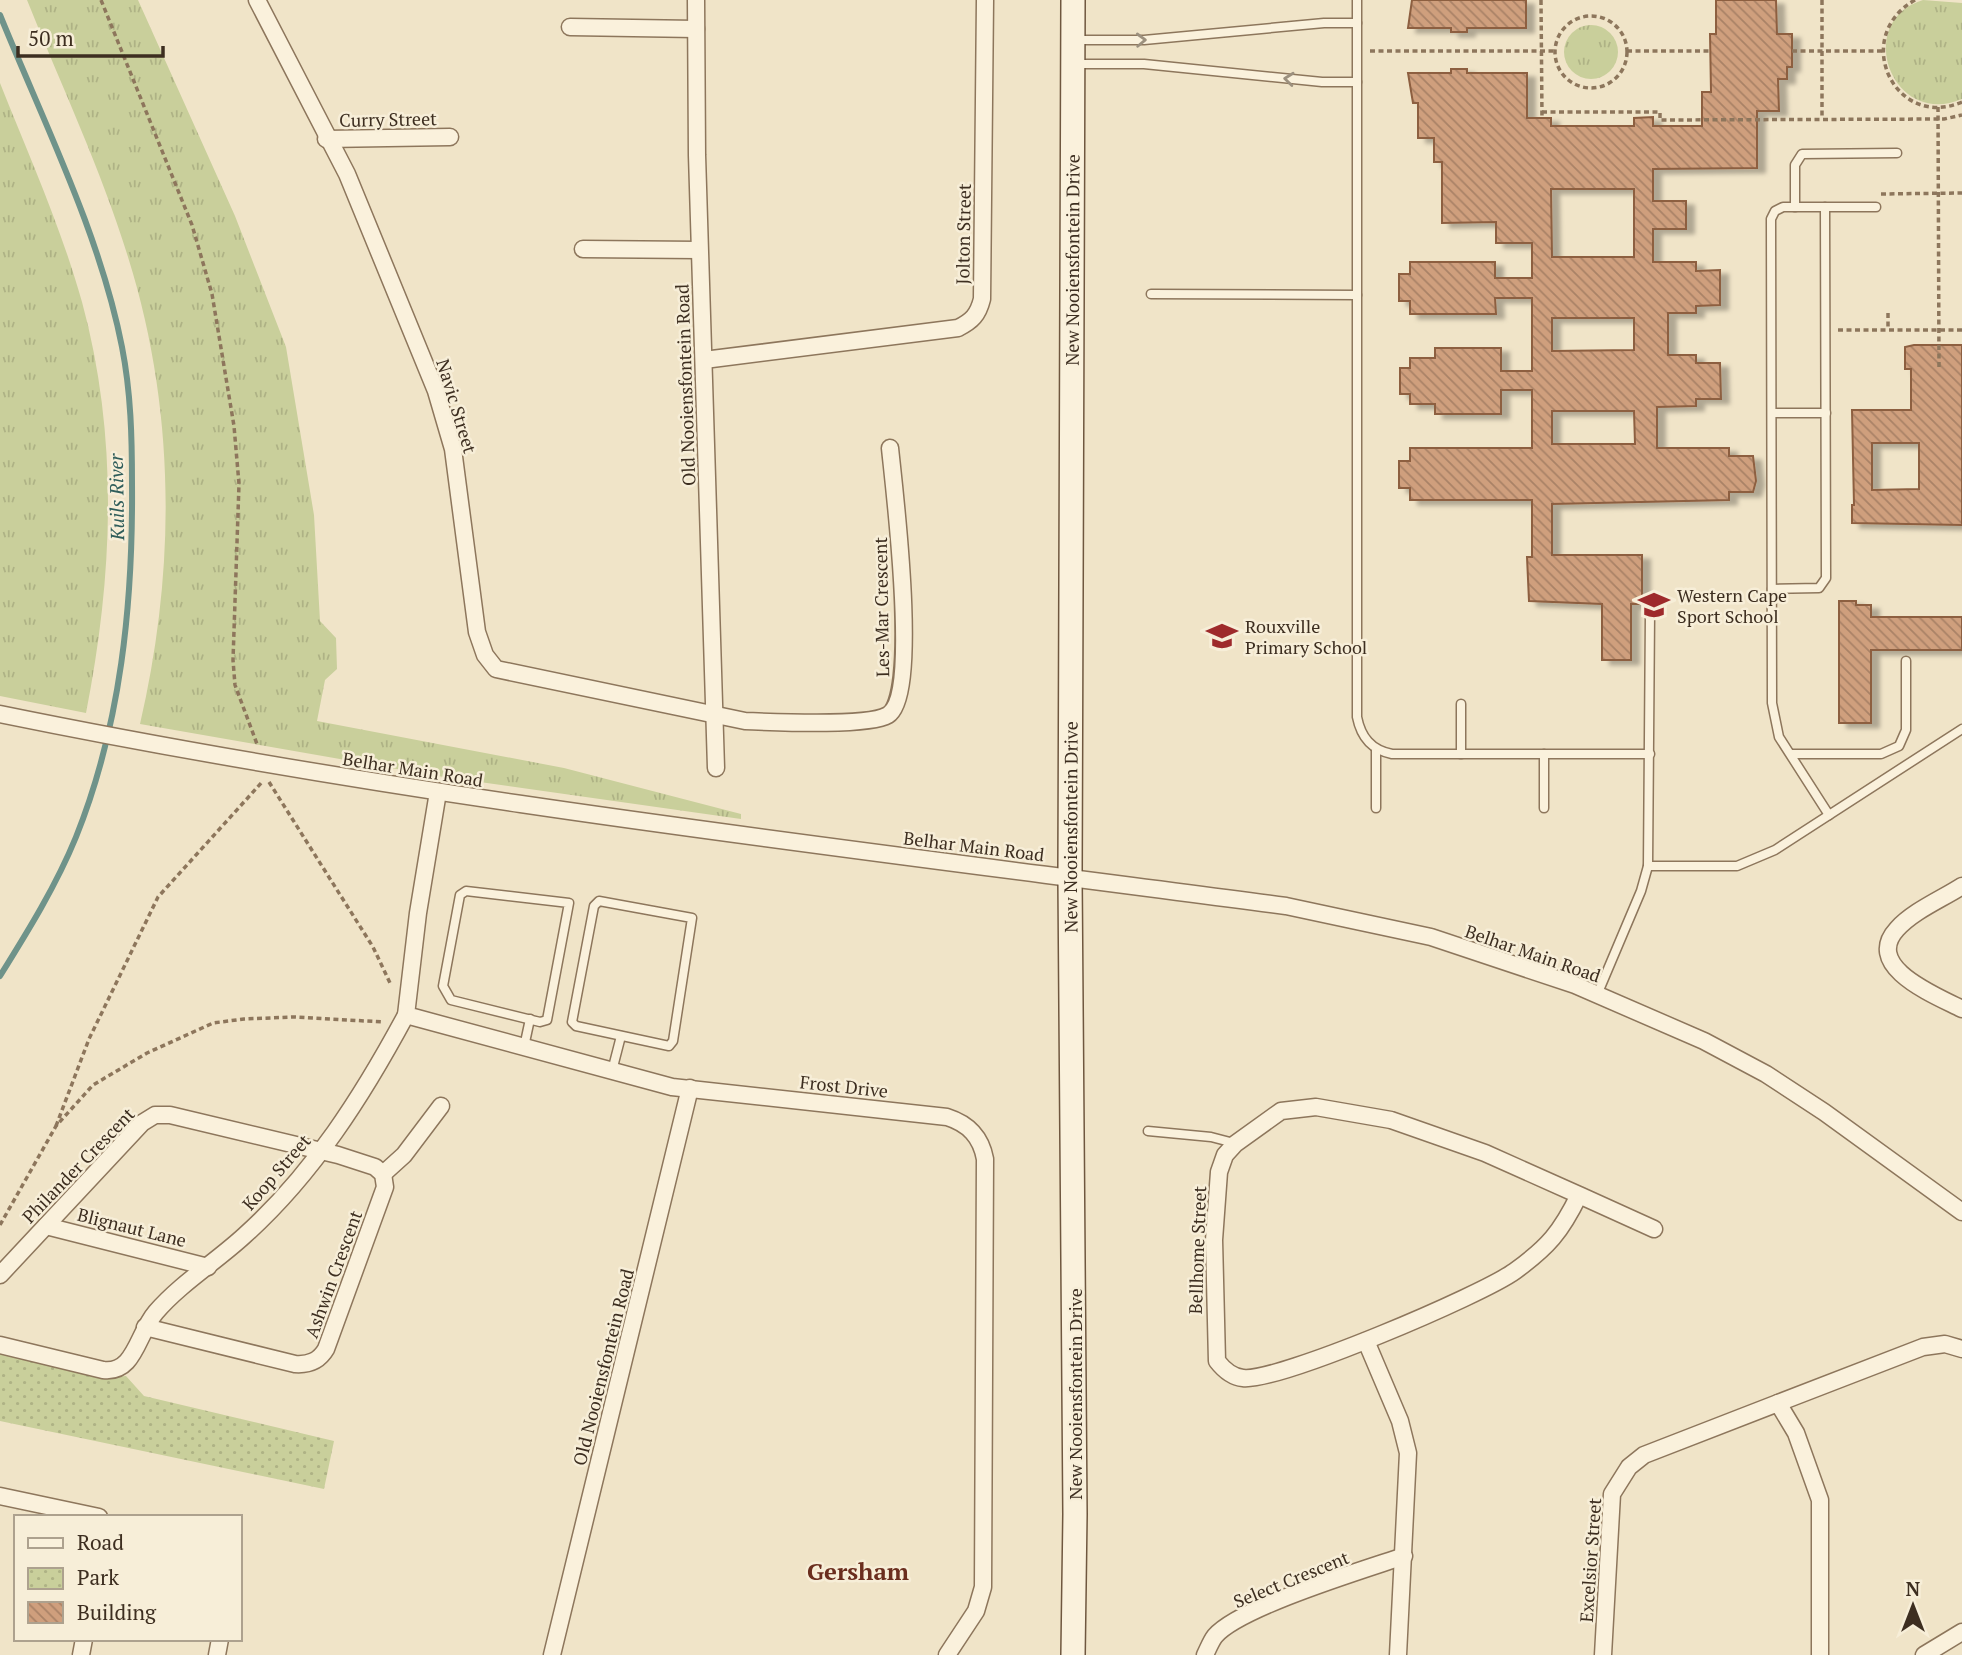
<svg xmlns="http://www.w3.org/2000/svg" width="1962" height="1655" font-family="'PT Serif',serif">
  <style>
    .grass { fill: url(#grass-tufts) }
    .park { fill: url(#park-dots) }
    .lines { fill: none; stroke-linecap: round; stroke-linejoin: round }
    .stream { stroke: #6f938a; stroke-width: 6 }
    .building { fill: url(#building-back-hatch); stroke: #8d5f41; stroke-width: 2; fill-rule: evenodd; filter: url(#shadow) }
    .lane-casing { stroke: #8d765c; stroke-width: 11 }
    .street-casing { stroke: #8d765c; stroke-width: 19 }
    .secondary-casing { stroke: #6f573f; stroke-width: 26 }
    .path { stroke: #8d765c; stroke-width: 3.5; stroke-dasharray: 5 3.5; stroke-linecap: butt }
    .lane { stroke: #faf1dc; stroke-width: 8 }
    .street { stroke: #faf1dc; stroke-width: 16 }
    .secondary { stroke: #faf1dc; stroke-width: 23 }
    .oneway { stroke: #9c907e }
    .labels { text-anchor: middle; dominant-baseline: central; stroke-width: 5; stroke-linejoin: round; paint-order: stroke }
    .street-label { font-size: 18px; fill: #3d2e20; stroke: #f7eed8 }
    .poi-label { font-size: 18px; fill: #3d2e20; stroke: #f7eed8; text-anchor: start }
    .water-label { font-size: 19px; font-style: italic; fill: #2f5d5a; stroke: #f7eed8 }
    .district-label { font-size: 24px; font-weight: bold; fill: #6b2e1e; stroke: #f7eed8 }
  </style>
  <defs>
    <pattern id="grass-tufts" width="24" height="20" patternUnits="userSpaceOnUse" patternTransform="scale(1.75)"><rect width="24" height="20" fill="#c9cf9b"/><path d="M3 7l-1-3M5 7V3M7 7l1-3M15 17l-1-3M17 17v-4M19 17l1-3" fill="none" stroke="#aeb285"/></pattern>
    <pattern id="park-dots" width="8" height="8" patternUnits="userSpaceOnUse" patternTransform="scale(1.75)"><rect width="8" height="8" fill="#c9cf9b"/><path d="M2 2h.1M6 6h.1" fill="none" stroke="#aeb285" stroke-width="1.8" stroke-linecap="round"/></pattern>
    <pattern id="building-back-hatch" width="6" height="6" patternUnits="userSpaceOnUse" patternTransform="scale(1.75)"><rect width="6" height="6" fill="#cf9f7d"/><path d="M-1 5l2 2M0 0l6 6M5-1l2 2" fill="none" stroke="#a98266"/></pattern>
    <filter id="shadow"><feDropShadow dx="8" dy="4.5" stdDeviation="2" flood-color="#0004"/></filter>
  </defs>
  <rect width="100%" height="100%" fill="#f0e4c8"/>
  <g class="grass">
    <path d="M27,0H138L235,216L286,347L314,515L320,621L336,638L337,669L325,680L317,721L564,768L741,814V819L437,776L140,724C176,569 176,410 128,257C101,169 61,85 27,0Z"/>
    <path d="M1923,0L1962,3V99C1891,129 1853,21 1923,0Z"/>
    <circle cx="1591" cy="52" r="27"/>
    <path d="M0,83C29,156 61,227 82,302C119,438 113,576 86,713L0,696Z"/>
  </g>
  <polygon class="park" points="0,1354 100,1378 126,1376 144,1396 334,1441 324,1489 0,1421"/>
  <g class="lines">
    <path class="stream" d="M0,15C43,121 100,234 122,347C131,393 132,438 132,484C133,603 121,725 76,837C56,886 28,931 0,976"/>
  </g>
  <g class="building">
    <polygon points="1412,0 1526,0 1526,28 1467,28 1467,32 1451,32 1451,28 1408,28"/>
    <path d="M1716,0H1776L1777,34H1792V67H1787V79H1778L1779,111H1757V168L1653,169V201H1686V229H1653V262H1696V271L1720,270V305L1696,306V313H1668V355H1696V363H1720L1721,399H1696V406L1657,407V448H1729V456H1753L1756,481L1753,492H1729V500L1552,504V555H1642V604H1631V660H1602V604L1529,601L1527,557H1532V500H1410V488H1399V461H1410V448H1532V390H1501V414H1435V404H1410V394H1400V368H1410V358H1435V348H1501V371H1532V298H1495L1496,314H1410V301H1399V274H1410V262H1495V278H1532V243H1496V222L1442,223V162H1434V138H1418V103H1413L1408,73H1451V69H1467V73H1527V118H1551V126H1634V118L1653,117V126H1702V92H1711L1710,34H1716ZM1551,189H1634V257H1552ZM1552,318H1634V350L1552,351ZM1552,411H1634L1635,444H1552Z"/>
    <path d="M1914,345H1962V525L1852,523V505H1854L1852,410H1911V369H1905V347ZM1872,443H1919V489L1872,490Z"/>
    <polygon points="1839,601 1856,601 1856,605 1871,605 1871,617 1962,617 1962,650 1871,650 1871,723 1839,723"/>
  </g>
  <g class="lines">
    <defs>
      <g id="lane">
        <path d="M1357,0V717C1361,737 1371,750 1392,754H1650"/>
        <polyline points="1076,40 1144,40 1324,23 1357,23"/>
        <polyline points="1074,64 1144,64 1322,82 1357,82"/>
        <polyline points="1795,207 1795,165 1802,154 1897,153"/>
        <polyline points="1151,294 1357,295"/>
        <polyline points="1772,413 1826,413"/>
        <polyline points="1772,589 1819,588 1826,578 1825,207"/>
        <polyline points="1461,704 1461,754"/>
        <polyline points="1376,750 1376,808"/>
        <polyline points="1544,754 1544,808"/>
        <polyline points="1791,754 1881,754 1899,746 1906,730 1906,661"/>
        <polyline points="1829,815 1779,737 1772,703 1771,219 1775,211 1783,207 1876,207"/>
        <polyline points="1648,866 1737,866 1775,850 1962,729"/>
        <polygon points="466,891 569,903 547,1020 540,1022 451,1000 443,986 460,895"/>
        <polygon points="599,901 692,918 673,1041 669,1046 576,1026 572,1022 594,906"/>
        <polyline points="1597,995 1641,891 1648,866 1650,613"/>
        <polyline points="524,1047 530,1019"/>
        <polyline points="612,1071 621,1036"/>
        <polyline points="1148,1131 1211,1137 1234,1143"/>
      </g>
      <g id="street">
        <path d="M257,0L347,174L436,391L453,449L477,632L485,655L496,669L745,721C772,722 868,727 888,715C920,695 894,488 890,448"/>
        <polyline points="696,0 697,155 716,768"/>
        <polyline points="570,27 696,29"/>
        <polyline points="326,139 450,137"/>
        <polyline points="583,249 699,250"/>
        <path d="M704,360L958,328C972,321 978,315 982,299L985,0"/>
        <path d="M0,714C425,801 856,849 1286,906L1431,937L1575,985L1704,1041L1766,1074L1824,1112L1962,1212"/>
        <path d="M438,792L418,913L406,1015L672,1087L947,1117C969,1124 981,1137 985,1159L983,1587L976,1611L947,1655"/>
        <path d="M1962,886C1942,899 1913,911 1897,929C1862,967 1937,996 1962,1009"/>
        <polyline points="383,1174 404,1155 441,1106"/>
        <path d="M1579,1195L1485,1153L1391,1120L1316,1107L1281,1111L1235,1144L1225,1155L1219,1172L1214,1240L1217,1361C1224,1370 1232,1377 1243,1378C1278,1382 1482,1295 1515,1271C1548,1247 1561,1232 1579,1195L1654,1229"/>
        <polyline points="46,1226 208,1267"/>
        <path d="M0,1275L142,1123L155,1115H170L338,1155L375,1167L383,1174L385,1187L326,1349C319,1361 309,1365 295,1364L145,1327"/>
        <polyline points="1366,1341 1400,1421 1408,1453 1398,1655"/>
        <path d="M0,1345L103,1370C135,1374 137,1334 156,1312C181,1283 217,1261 245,1235C313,1174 363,1095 406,1015"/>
        <polyline points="1778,1403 1923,1347 1945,1344 1962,1349"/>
        <polyline points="0,1496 99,1517"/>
        <polyline points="81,1655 84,1639"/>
        <polyline points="217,1655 220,1639"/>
        <polyline points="552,1655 690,1088"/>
        <path d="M1205,1655C1208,1649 1211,1641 1215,1636C1240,1607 1363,1570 1404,1556"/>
        <polyline points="1603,1655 1612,1494 1629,1467 1644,1455 1778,1403 1796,1433 1820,1500 1820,1655"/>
        <polyline points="1924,1655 1962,1632"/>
      </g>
      <g id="secondary">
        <path id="s1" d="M1073,1655L1075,1514L1070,878L1073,0"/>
      </g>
    </defs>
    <use href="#lane" class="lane-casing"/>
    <use href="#street" class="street-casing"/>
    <use href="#secondary" class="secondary-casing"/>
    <g class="path">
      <polyline points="101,0 192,225 212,294 234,426 239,484 233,660 235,685 257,744"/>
      <polyline points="1541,0 1542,118"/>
      <polyline points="1822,0 1822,119"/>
      <path d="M1915,0C1850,37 1895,131 1962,102"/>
      <circle cx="1591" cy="52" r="36"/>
      <polyline points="1370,51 1555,51"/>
      <polyline points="1627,51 1710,51"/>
      <polyline points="1792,51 1882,51"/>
      <polyline points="1938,107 1939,367"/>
      <polyline points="1542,112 1660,112 1660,120 1944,119 1962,115"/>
      <polyline points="1881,194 1962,193"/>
      <polyline points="1888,313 1888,330"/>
      <polyline points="1838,330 1962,330"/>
      <polyline points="269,782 373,947 391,985"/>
      <polyline points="56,1126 89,1039 158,897 263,781"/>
      <polyline points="0,1225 56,1126 93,1085 147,1053 213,1023 244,1019 294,1017 384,1022"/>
    </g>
    <use href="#lane" class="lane"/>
    <use href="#street" class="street"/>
    <use href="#secondary" class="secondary"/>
  </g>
  <defs><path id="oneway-chevron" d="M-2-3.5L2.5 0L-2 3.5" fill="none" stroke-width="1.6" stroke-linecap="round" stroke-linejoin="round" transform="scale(1.75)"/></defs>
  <g class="oneway">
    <use href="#oneway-chevron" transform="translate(1141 40) rotate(-2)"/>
    <use href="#oneway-chevron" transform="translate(1289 79) rotate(-174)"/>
  </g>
  <defs>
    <symbol id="school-bare" viewBox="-9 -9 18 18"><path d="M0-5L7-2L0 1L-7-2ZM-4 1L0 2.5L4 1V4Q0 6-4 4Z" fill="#9e2a2b" stroke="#f7eed8" stroke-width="2.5" paint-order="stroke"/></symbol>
  </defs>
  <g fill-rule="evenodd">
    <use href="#school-bare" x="1632" y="583" width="44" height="44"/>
    <use href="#school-bare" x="1200" y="614" width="44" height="44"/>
  </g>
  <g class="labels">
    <g class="street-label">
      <text transform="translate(388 119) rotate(-1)">Curry Street</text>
      <text transform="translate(963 234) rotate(-89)">Jolton Street</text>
      <text stroke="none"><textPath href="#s1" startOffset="1395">New Nooiensfontein Drive</textPath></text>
      <text transform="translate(685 385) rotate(-92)">Old Nooiensfontein Road</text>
      <text transform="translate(457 406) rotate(73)">Navic Street</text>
      <text transform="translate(881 607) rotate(-91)">Les-Mar Crescent</text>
      <text transform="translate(413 769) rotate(9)">Belhar Main Road</text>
      <text stroke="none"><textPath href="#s1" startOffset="828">New Nooiensfontein Drive</textPath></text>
      <text transform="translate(974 846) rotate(7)">Belhar Main Road</text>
      <text transform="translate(1533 953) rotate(19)">Belhar Main Road</text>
      <text transform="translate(844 1086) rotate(6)">Frost Drive</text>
      <text transform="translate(78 1165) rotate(-46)">Philander Crescent</text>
      <text transform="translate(276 1172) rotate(-49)">Koop Street</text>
      <text transform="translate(132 1227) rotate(14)">Blignaut Lane</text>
      <text transform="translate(1197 1250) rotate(-88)">Bellhome Street</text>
      <text transform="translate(333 1274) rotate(-70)">Ashwin Crescent</text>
      <text transform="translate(603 1367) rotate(-76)">Old Nooiensfontein Road</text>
      <text transform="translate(1075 1394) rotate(-90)">New Nooiensfontein Drive</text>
      <text transform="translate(1590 1560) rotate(-86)">Excelsior Street</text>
      <text transform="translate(1291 1579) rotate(-22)">Select Crescent</text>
    </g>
    <g class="poi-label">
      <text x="1677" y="595">Western Cape<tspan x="1677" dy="21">Sport School</tspan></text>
      <text x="1245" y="626">Rouxville<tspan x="1245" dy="21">Primary School</tspan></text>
    </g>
    <g class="water-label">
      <text transform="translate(116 497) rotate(-91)">Kuils River</text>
    </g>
    <g class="district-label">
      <text x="858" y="1571">Gersham</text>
    </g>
  </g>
  <rect x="14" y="1515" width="228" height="126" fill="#f7eed8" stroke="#ada18e" stroke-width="2"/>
  <rect x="28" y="1538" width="35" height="10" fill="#faf1dc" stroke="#ada18e" stroke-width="2"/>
  <text x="77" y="1550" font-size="21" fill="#3d2e20">Road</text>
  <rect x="28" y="1568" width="35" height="21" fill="url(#park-dots)" stroke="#ada18e" stroke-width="2"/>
  <text x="77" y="1585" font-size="21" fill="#3d2e20">Park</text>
  <rect x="28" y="1602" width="35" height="21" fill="url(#building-back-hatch)" stroke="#ada18e" stroke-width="2"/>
  <text x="77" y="1620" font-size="21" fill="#3d2e20">Building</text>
  <g transform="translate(1913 1606)" stroke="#f7eed8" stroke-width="5" paint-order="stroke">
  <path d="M0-5L12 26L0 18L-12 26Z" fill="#3d2e20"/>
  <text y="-10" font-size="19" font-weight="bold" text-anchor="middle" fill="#3d2e20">N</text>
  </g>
  <path d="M18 46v10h145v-10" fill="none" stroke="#3d2e20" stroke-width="3.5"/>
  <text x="28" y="46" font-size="21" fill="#3d2e20" stroke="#f7eed8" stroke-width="5" paint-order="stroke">50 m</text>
</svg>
